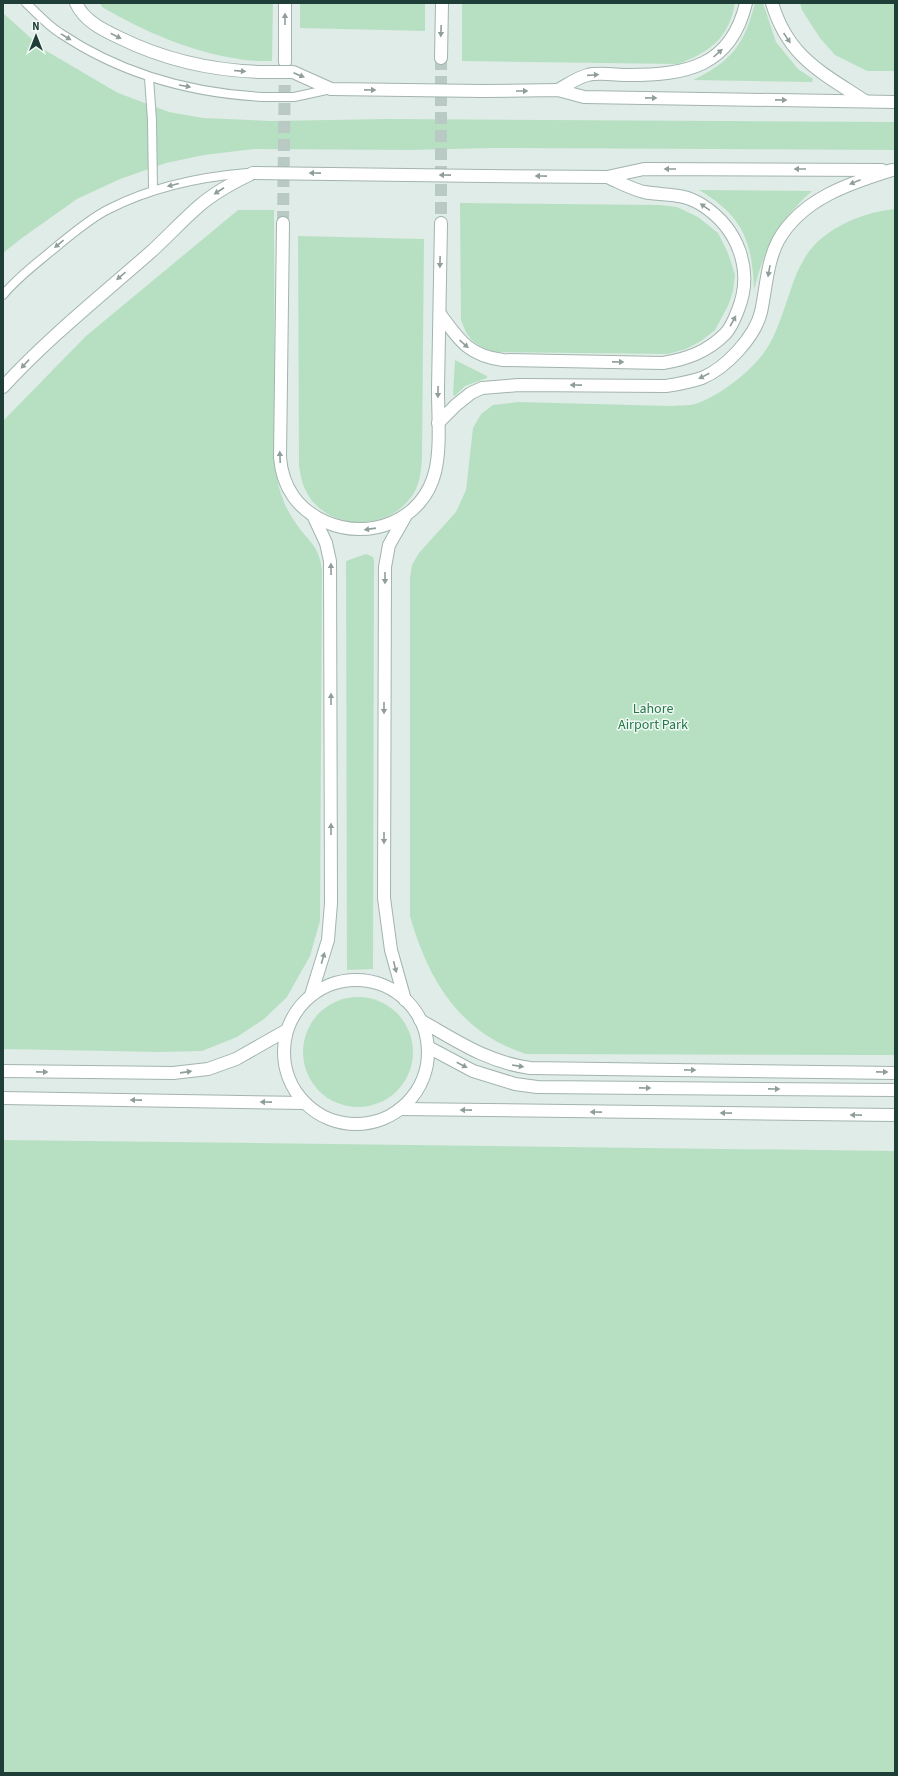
<svg xmlns="http://www.w3.org/2000/svg" width="898" height="1776" font-family="'Source Sans 3',sans-serif">
  <style>
    .green { fill: #b7e0c3 }
    .lines { fill: none; stroke-linecap: round; stroke-linejoin: round }
    .tertiary-tunnel { stroke: #b9c9c4; stroke-width: 12; stroke-dasharray: 12 6; stroke-linecap: butt }
    .service-casing { stroke: #a2b4af; stroke-width: 10 }
    .minor-casing { stroke: #a2b4af; stroke-width: 14 }
    .tertiary-casing { stroke: #a2b4af; stroke-width: 14 }
    .service { stroke: #fff; stroke-width: 8 }
    .minor { stroke: #fff; stroke-width: 12 }
    .tertiary { stroke: #fff; stroke-width: 12 }
    .service-bridge-casing { stroke: #a2b4af; stroke-width: 10; stroke-linecap: butt }
    .minor-bridge-casing { stroke: #a2b4af; stroke-width: 14; stroke-linecap: butt }
    .service-bridge { stroke: #fff; stroke-width: 8 }
    .minor-bridge { stroke: #fff; stroke-width: 12 }
    .oneway { fill: #8f9e9b }
    .labels { text-anchor: middle; dominant-baseline: central; stroke-width: 3; stroke-linejoin: round; paint-order: stroke }
    .park-label { font-size: 14px; fill: #267948; stroke: #f1f9f5 }
  </style>
  <rect width="100%" height="100%" fill="#e0ece7"/>
  <g class="green">
    <path d="M100,3H273L272,61C261,61 249,61 239,59C191,52 143,31 102,7Z"/>
    <polygon points="300,3 425,3 425,31 300,28"/>
    <path d="M462,3H735C729,38 710,52 678,64L462,61Z"/>
    <path d="M755,3H763L776,42L798,69L813,79L812,82L693,80C732,61 744,45 755,3Z"/>
    <polygon points="800,3 895,3 895,71 867,71 835,55 820,38 802,10"/>
    <polygon points="3,13 43,49 118,93 169,112 203,118 271,121 388,119 895,122 895,150 492,148 411,150 254,149 204,155 166,163 120,179 77,199 22,238 3,253"/>
    <path d="M699,190L812,191C778,222 765,246 754,290C752,241 743,216 699,190Z"/>
    <path d="M460,203L660,205L677,207L698,217L718,233L728,253L735,275L733,291L728,306L715,330L701,341L686,349L668,354L492,352C473,343 468,340 461,320Z"/>
    <path d="M895,209V1055L526,1054C460,1033 428,980 410,916V578L412,565L419,553L456,512L466,490L473,428L481,414L493,405L518,402L671,406C679,405 688,406 695,404C720,396 753,370 767,348C773,339 778,326 782,315C789,297 793,278 803,261C819,230 862,212 895,209Z"/>
    <path d="M238,210H274L275,467C278,487 283,505 295,522C308,542 319,544 322,570L320,921L310,956L287,997L264,1019L237,1037L202,1051L160,1052L3,1049V421L86,336Z"/>
    <path d="M298,236L424,239L422,459C421,474 419,489 408,501C379,535 318,528 303,484C301,478 300,472 299,466Z"/>
    <polygon points="455,360 487,376 487,378 465,386 455,396 453,395"/>
    <polygon points="366,554 373,557 374,560 373,969 347,970 346,561"/>
    <circle cx="358" cy="1052" r="55"/>
    <polygon points="3,1140 895,1151 895,1773 3,1773"/>
  </g>
  <g class="lines">
    <g class="tertiary-tunnel">
      <polyline points="441,58 441,223"/>
      <polyline points="283,223 285,62"/>
    </g>
    <defs>
      <g id="service">
        <path d="M26,3C37,13 47,25 60,33C121,74 190,93 263,97"/>
        <polyline points="149,78 152,120 153,190"/>
        <path d="M3,295C17,278 33,266 50,252C67,238 90,218 109,209C152,187 199,177 247,173"/>
      </g>
      <g id="minor">
        <path d="M76,3C84,21 103,30 120,38C165,60 214,71 264,72"/>
        <path d="M772,3C788,57 821,72 865,101"/>
        <path d="M558,90C567,85 578,77 588,75C598,72 617,75 628,75C686,75 731,67 746,3"/>
        <polyline points="483,91 558,90 584,97 895,102"/>
        <polyline points="484,176 607,177 644,169 882,170"/>
        <path d="M440,314C459,340 469,356 503,360L663,363C687,359 707,352 725,334C731,328 735,318 738,310C754,270 738,228 702,205C682,192 665,196 644,192C631,189 619,182 607,177"/>
        <path d="M3,387C49,337 102,295 153,250C169,235 183,220 199,206C215,192 234,182 253,173"/>
        <path d="M438,423L456,405L471,393L482,388L519,385L666,386C679,384 690,382 702,378C726,368 755,337 761,312C766,289 767,262 778,241C801,199 850,183 892,170"/>
        <polyline points="3,1071 173,1073 208,1069 236,1059 287,1030"/>
        <polyline points="3,1098 305,1103"/>
      </g>
      <g id="tertiary">
        <polyline points="441,58 442,3"/>
        <polyline points="285,62 285,3"/>
        <path d="M283,223L280,457C282,487 298,510 326,522C369,541 423,521 435,472C441,448 438,416 438,390C439,335 440,279 441,223"/>
        <circle cx="356" cy="1052" r="72"/>
        <polyline points="311,995 328,940 331,903 330,561 326,543 313,515"/>
        <polyline points="405,1000 391,950 384,898 385,567 389,545 405,517"/>
        <path d="M420,1020C457,1041 487,1062 530,1068L895,1073"/>
        <polyline points="428,1047 473,1071 515,1084 537,1087 895,1090"/>
        <polyline points="400,1109 895,1115"/>
      </g>
    </defs>
    <use href="#service" class="service-casing"/>
    <use href="#minor" class="minor-casing"/>
    <use href="#tertiary" class="tertiary-casing"/>
    <use href="#service" class="service"/>
    <use href="#minor" class="minor"/>
    <use href="#tertiary" class="tertiary"/>
    <defs>
      <polyline id="service-bridge" points="263,97 294,97 331,89"/>
      <g id="minor-bridge">
        <polyline points="264,72 293,72 331,89 483,91"/>
        <polyline points="253,173 484,176"/>
      </g>
    </defs>
    <use href="#service-bridge" class="service-bridge-casing"/>
    <use href="#minor-bridge" class="minor-bridge-casing"/>
    <use href="#service-bridge" class="service-bridge"/>
    <use href="#minor-bridge" class="minor-bridge"/>
  </g>
  <defs><path id="oneway-solid" d="M-6-.8H1V-3.2L6.5 0L1 3.2V.8H-6Z"/></defs>
  <g class="oneway">
    <use href="#oneway-solid" transform="translate(285 19) rotate(-90)"/>
    <use href="#oneway-solid" transform="translate(441 31) rotate(92)"/>
    <use href="#oneway-solid" transform="translate(116 36) rotate(27)"/>
    <use href="#oneway-solid" transform="translate(66 37) rotate(31)"/>
    <use href="#oneway-solid" transform="translate(787 38) rotate(56)"/>
    <use href="#oneway-solid" transform="translate(718 53) rotate(-42)"/>
    <use href="#oneway-solid" transform="translate(240 71) rotate(5)"/>
    <use href="#oneway-solid" transform="translate(299 75) rotate(23)"/>
    <use href="#oneway-solid" transform="translate(593 75) rotate(-4)"/>
    <use href="#oneway-solid" transform="translate(185 86) rotate(10)"/>
    <use href="#oneway-solid" transform="translate(370 90) rotate(1)"/>
    <use href="#oneway-solid" transform="translate(522 91)"/>
    <use href="#oneway-solid" transform="translate(651 98) rotate(1)"/>
    <use href="#oneway-solid" transform="translate(781 100) rotate(1)"/>
    <use href="#oneway-solid" transform="translate(670 169) rotate(-180)"/>
    <use href="#oneway-solid" transform="translate(800 169) rotate(-180)"/>
    <use href="#oneway-solid" transform="translate(315 173) rotate(-179)"/>
    <use href="#oneway-solid" transform="translate(445 175) rotate(-179)"/>
    <use href="#oneway-solid" transform="translate(541 176) rotate(-179)"/>
    <use href="#oneway-solid" transform="translate(855 182) rotate(158)"/>
    <use href="#oneway-solid" transform="translate(173 185) rotate(166)"/>
    <use href="#oneway-solid" transform="translate(219 191) rotate(147)"/>
    <use href="#oneway-solid" transform="translate(705 207) rotate(-145)"/>
    <use href="#oneway-solid" transform="translate(59 244) rotate(141)"/>
    <use href="#oneway-solid" transform="translate(440 262) rotate(91)"/>
    <use href="#oneway-solid" transform="translate(769 271) rotate(100)"/>
    <use href="#oneway-solid" transform="translate(121 276) rotate(140)"/>
    <use href="#oneway-solid" transform="translate(733 321) rotate(-61)"/>
    <use href="#oneway-solid" transform="translate(464 344) rotate(42)"/>
    <use href="#oneway-solid" transform="translate(618 362) rotate(1)"/>
    <use href="#oneway-solid" transform="translate(25 364) rotate(133)"/>
    <use href="#oneway-solid" transform="translate(704 376) rotate(153)"/>
    <use href="#oneway-solid" transform="translate(576 385) rotate(-179)"/>
    <use href="#oneway-solid" transform="translate(438 392) rotate(91)"/>
    <use href="#oneway-solid" transform="translate(280 457) rotate(-92)"/>
    <use href="#oneway-solid" transform="translate(370 529) rotate(172)"/>
    <use href="#oneway-solid" transform="translate(331 569) rotate(-91)"/>
    <use href="#oneway-solid" transform="translate(385 578) rotate(90)"/>
    <use href="#oneway-solid" transform="translate(331 699) rotate(-90)"/>
    <use href="#oneway-solid" transform="translate(384 708) rotate(90)"/>
    <use href="#oneway-solid" transform="translate(331 829) rotate(-90)"/>
    <use href="#oneway-solid" transform="translate(384 838) rotate(90)"/>
    <use href="#oneway-solid" transform="translate(323 958) rotate(-74)"/>
    <use href="#oneway-solid" transform="translate(395 967) rotate(76)"/>
    <use href="#oneway-solid" transform="translate(462 1065) rotate(28)"/>
    <use href="#oneway-solid" transform="translate(518 1066) rotate(9)"/>
    <use href="#oneway-solid" transform="translate(690 1070) rotate(1)"/>
    <use href="#oneway-solid" transform="translate(42 1072) rotate(1)"/>
    <use href="#oneway-solid" transform="translate(186 1072) rotate(-8)"/>
    <use href="#oneway-solid" transform="translate(882 1072) rotate(1)"/>
    <use href="#oneway-solid" transform="translate(645 1088) rotate(1)"/>
    <use href="#oneway-solid" transform="translate(774 1089) rotate(1)"/>
    <use href="#oneway-solid" transform="translate(136 1100) rotate(-179)"/>
    <use href="#oneway-solid" transform="translate(266 1102) rotate(-179)"/>
    <use href="#oneway-solid" transform="translate(466 1110) rotate(-179)"/>
    <use href="#oneway-solid" transform="translate(596 1112) rotate(-179)"/>
    <use href="#oneway-solid" transform="translate(726 1113) rotate(-179)"/>
    <use href="#oneway-solid" transform="translate(856 1115) rotate(-179)"/>
  </g>
  <g class="labels">
    <g class="park-label">
      <text x="653" y="709">Lahore<tspan x="653" dy="16">Airport Park</tspan></text>
    </g>
  </g>
  <rect width="898" height="1776" fill="none" stroke="#1f3e37" stroke-width="8"/>
  <g transform="translate(36 36)" stroke="#f1f9f5" stroke-width="3" paint-order="stroke">
  <path d="M0-3L7 15L0 10L-7 15Z" fill="#1f3e37"/>
  <text y="-6" font-size="11" font-weight="bold" text-anchor="middle" fill="#1f3e37">N</text>
  </g>
</svg>
